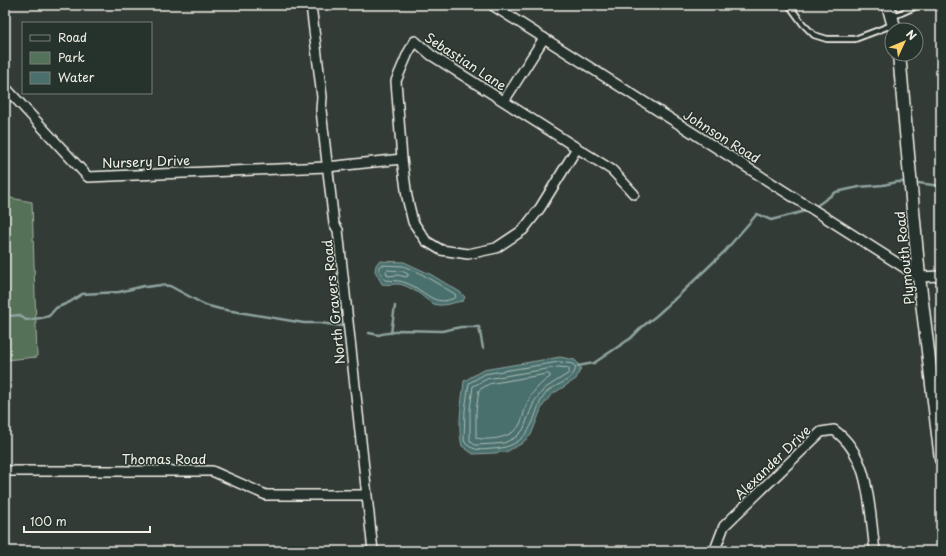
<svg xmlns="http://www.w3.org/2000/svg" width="946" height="556" font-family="'Playpen Sans',sans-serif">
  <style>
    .green { fill: #547159; stroke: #a4b1a0 }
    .water { fill: #4a6f6d; stroke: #8ea39e }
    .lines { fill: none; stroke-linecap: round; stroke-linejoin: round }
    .shore { stroke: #b0bdb7; stroke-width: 1 }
    .stream { stroke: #8ea39e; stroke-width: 2.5 }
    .service-casing { stroke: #f4f1e8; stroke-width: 8 }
    .minor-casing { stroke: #f4f1e8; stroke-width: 12 }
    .secondary-casing { stroke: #f4f1e8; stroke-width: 15 }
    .service { stroke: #26332d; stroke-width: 4.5 }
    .minor { stroke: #26332d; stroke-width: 9 }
    .secondary { stroke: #26332d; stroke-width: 12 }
    .labels { text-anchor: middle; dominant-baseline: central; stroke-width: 3; stroke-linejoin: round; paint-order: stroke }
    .street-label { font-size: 13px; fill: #f4f1e8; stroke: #26332d }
  </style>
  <rect width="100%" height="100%" fill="#333b37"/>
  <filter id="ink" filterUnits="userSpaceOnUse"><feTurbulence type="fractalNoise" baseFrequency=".025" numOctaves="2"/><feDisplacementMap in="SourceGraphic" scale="8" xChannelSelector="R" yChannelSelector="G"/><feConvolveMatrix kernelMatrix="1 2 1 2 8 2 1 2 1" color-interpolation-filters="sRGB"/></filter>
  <g filter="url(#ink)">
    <polygon class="green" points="5,197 32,202 37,357 5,360"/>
    <g class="water">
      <path d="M379,261L404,262L430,274L460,292L465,297L463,301C455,302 445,306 438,305C429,304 423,295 415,291C410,288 403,284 397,284C392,284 388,285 382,284L375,271L376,265Z"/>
      <path d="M560,357L575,360L581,368L576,379L551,395L542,407L531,435L521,444L506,452L495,453L473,454L462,446C457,427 462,401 464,381L483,370Z"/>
    </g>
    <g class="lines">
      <g class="shore">
        <path d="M381,265L403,266L418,272L455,294L456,297C434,309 426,290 406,283C399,280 393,281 385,280L379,271V267Z"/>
        <polygon points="388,270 402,271 408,274 408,276 406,277 398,275 388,276 386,272"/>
        <path d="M560,362L573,364L576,368C571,383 559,382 548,391C541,398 538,407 535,416C528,437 515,448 492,449C481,450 475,451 466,444L464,440L465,410L469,383L485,374Z"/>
        <polygon points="559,367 569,368 569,373 544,389 534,402 523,430 516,437 504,443 495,444 475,445 470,441 470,410 473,386 487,379"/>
        <path d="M548,374L550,375V377C541,383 534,390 529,399C524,408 524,418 519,426C511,438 489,441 476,438V411L479,390L489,384Z"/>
      </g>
      <g class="stream">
        <polyline points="918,183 941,186"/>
        <polyline points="815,207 836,192 859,187 883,185 897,182 907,182"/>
        <polyline points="5,314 10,316 19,315 26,320 41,318 49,316 56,308 70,302 82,294 119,292 144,286 146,287 161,285 170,286 205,305 220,309 304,323 320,323 342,326"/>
        <path d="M369,333L379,335C385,332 393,334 399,330L442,331L461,327H479L483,348"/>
        <polyline points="391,333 395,306"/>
        <polyline points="578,366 594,363 631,338 643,326 656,316 677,297 724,252 757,214 771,220 809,210"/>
      </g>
      <defs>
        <g id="service">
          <polyline points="789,5 803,24 814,35 827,39 855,39 892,25"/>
          <polyline points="892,17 919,5"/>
        </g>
        <g id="minor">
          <polyline points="311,5 322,97 321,110 334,224 338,230 373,551"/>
          <polyline points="492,5 919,277 941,276"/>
          <polyline points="5,87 88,177 327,167 402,159 407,197 413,222 426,241 441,250 468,254 496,248 523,230 540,208 577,148 431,55 415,41 408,53 396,81 402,159"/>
          <polyline points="504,101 544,38"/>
          <polyline points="577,148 612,170 634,194"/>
          <polyline points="5,471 212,471 266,495 366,495"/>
          <path d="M716,551V547L724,526L821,432L834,430C871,456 869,509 875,551"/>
        </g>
        <g id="secondary">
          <polyline points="888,5 895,30"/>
          <polyline points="899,54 919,277 941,459"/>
        </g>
      </defs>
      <use href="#service" class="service-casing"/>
      <use href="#minor" class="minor-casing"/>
      <use href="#secondary" class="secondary-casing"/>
      <use href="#service" class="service"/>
      <use href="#minor" class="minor"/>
      <use href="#secondary" class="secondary"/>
    </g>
  </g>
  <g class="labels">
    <g class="street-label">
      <text transform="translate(466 61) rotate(33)">Sebastian Lane</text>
      <text transform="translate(722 136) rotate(32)">Johnson Road</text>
      <text transform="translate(146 161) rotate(-2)">Nursery Drive</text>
      <text transform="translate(904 258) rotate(-96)">Plymouth Road</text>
      <text transform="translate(333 302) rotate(-96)">North Gravers Road</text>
      <text x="164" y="458">Thomas Road</text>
      <text transform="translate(772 462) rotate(-44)">Alexander Drive</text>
    </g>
  </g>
  <rect width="946" height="556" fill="none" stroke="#26332d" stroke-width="20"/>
  <rect x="10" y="10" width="926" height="536" fill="none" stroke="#f4f1e8" stroke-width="1.5" filter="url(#ink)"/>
  <rect x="22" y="22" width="130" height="72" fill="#26332d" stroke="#787f78"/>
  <rect x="30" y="35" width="20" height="6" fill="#26332d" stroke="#787f78"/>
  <text x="58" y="42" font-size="12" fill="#f4f1e8">Road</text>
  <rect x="30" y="52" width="20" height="12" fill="#547159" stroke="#787f78"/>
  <text x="58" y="62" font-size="12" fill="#f4f1e8">Park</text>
  <rect x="30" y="72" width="20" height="12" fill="#4a6f6d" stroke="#787f78"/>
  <text x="58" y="82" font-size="12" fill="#f4f1e8">Water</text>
  <g transform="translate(904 42) rotate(46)"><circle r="19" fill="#26332d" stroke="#787f78"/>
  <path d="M0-3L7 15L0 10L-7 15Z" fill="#ffd166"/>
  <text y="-6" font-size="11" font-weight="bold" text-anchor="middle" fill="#f4f1e8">N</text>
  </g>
  <path d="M24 526v6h126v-6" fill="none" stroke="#f4f1e8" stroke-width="2"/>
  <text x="30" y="526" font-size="12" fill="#f4f1e8" stroke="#26332d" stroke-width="3" paint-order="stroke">100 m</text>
</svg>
